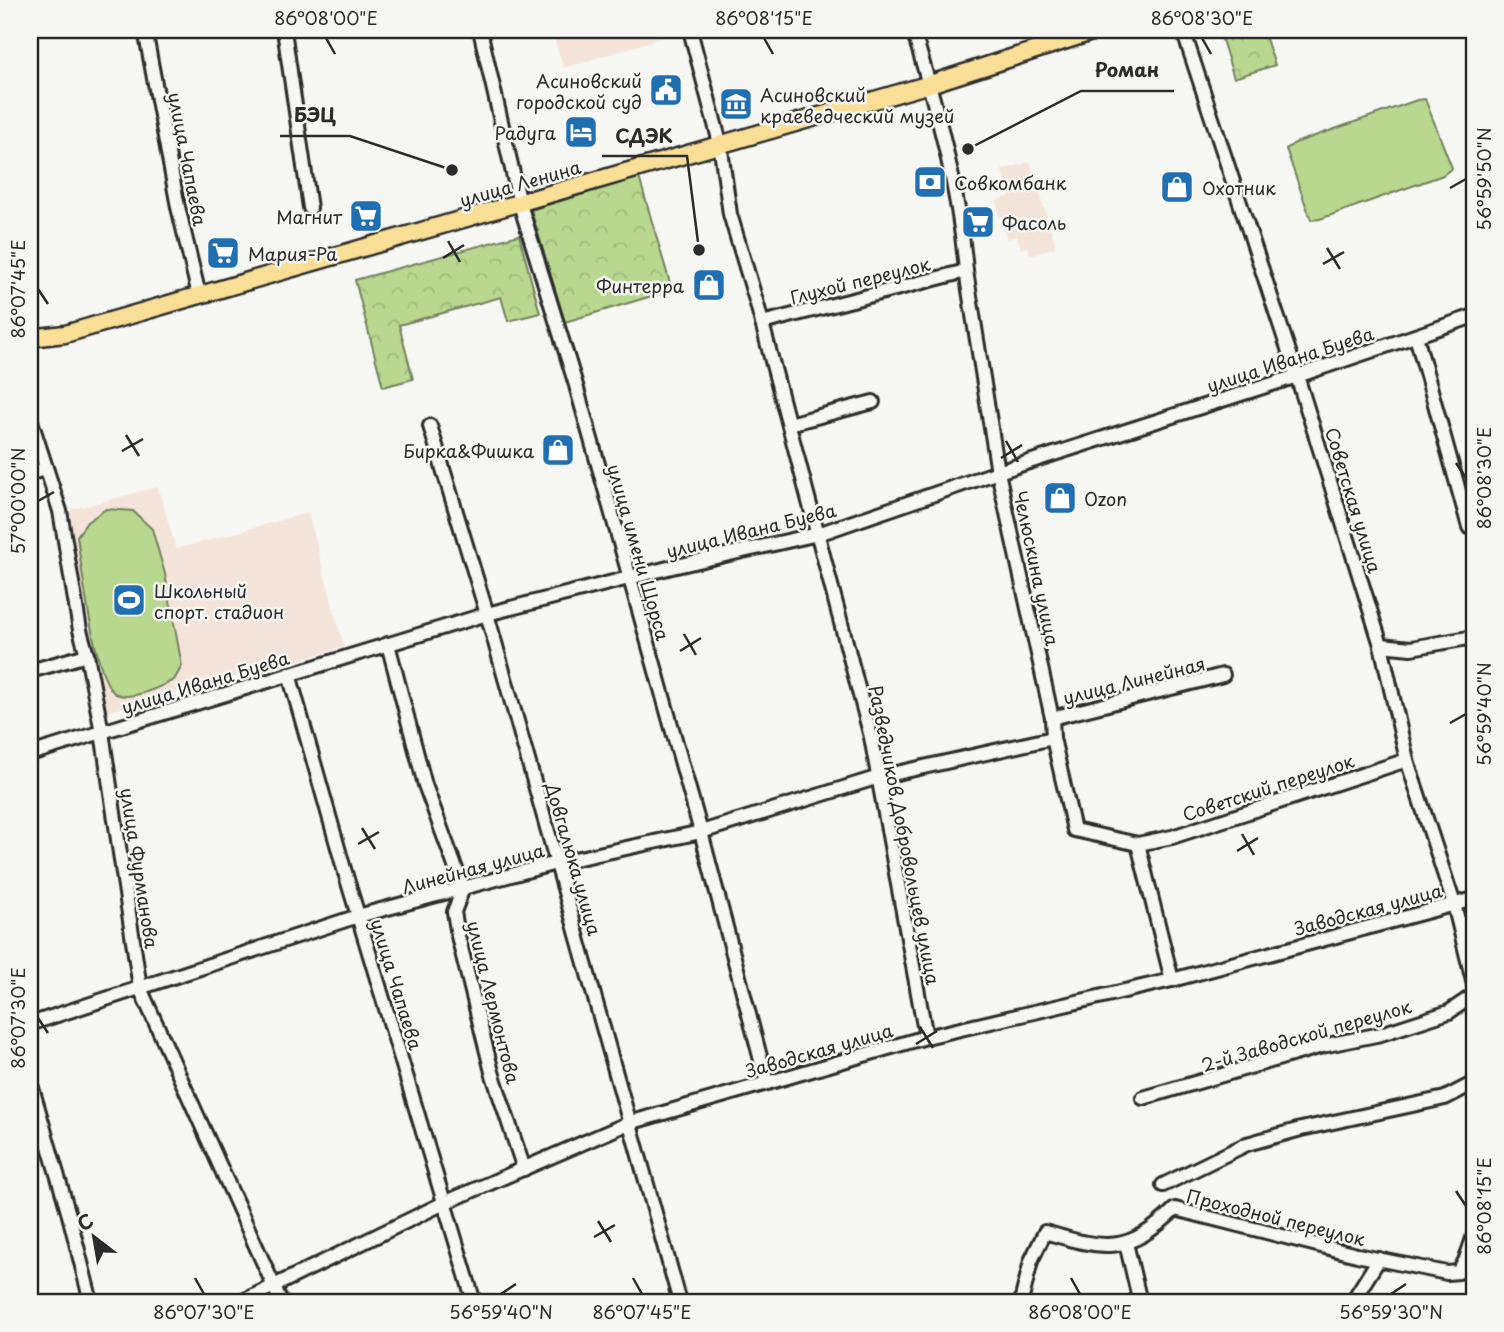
<svg xmlns="http://www.w3.org/2000/svg" width="1504" height="1332" font-family="'Playpen Sans',sans-serif">
  <style>
    .built { fill: #f3e3d9 }
    .forest { fill: url(#forest-crowns); stroke: #72815d; stroke-width: 2 }
    .pitch { fill: #b8d78f; stroke: #72815d; stroke-width: 2 }
    .lines { fill: none; stroke-linecap: round; stroke-linejoin: round }
    .minor-casing { stroke: #2b2b2b; stroke-width: 18 }
    .major-casing { stroke: #2b2b2b; stroke-width: 21 }
    .minor { stroke: #f6f6f2; stroke-width: 12 }
    .major { stroke: #f9df96; stroke-width: 16 }
    .rail-casing { stroke: #2b2b2b; stroke-width: 5 }
    .rail { stroke: #f6f6f2; stroke-width: 2.5; stroke-dasharray: 8; stroke-linecap: butt }
    .ticks { fill: none; stroke: #2b2b2b; stroke-width: 2.5 }
    .labels { text-anchor: middle; dominant-baseline: central; stroke-width: 5; stroke-linejoin: round; paint-order: stroke }
    .poi-label { font-size: 18px; fill: #2b2b2b; stroke: #f6f6f2; text-anchor: start }
    .street-label { font-size: 18px; fill: #2b2b2b; stroke: #f6f6f2 }
    .leader { fill: none; stroke: #2b2b2b; stroke-width: 2.5 }
    .callout-dot { fill: #2b2b2b; stroke: #f6f6f2; stroke-width: 2.5 }
    .callout-label { font-size: 19px; text-anchor: middle; font-weight: bold; fill: #2b2b2b; stroke: #f6f6f2; stroke-width: 5; stroke-linejoin: round; paint-order: stroke }
    .neatline { fill: none; stroke: #2b2b2b; stroke-width: 2.5 }
    .ticks-label { font-size: 18px; text-anchor: middle; fill: #2b2b2b }
  </style>
  <defs>
    <pattern id="forest-crowns" width="20" height="18" patternUnits="userSpaceOnUse" patternTransform="scale(1.75)"><rect width="20" height="18" fill="#b8d78f"/><path d="M2 6a3 3 0 1 1 6 0M12 15a3 3 0 1 1 6 0" fill="none" stroke="#9eb97c"/></pattern>
  </defs>
  <rect width="100%" height="100%" fill="#f6f6f2"/>
  <filter id="ink" filterUnits="userSpaceOnUse"><feTurbulence type="fractalNoise" baseFrequency=".0143" numOctaves="2"/><feDisplacementMap in="SourceGraphic" scale="14" xChannelSelector="R" yChannelSelector="G"/><feConvolveMatrix kernelMatrix="1 2 1 2 8 2 1 2 1" color-interpolation-filters="sRGB"/></filter>
  <g filter="url(#ink)">
    <g class="built">
      <polygon points="551,30 683,30 684,31 564,68"/>
      <polygon points="1030,162 1056,247 1030,255 1028,247 1021,249 1017,236 1007,239 996,201 1010,196 1002,170"/>
      <polygon points="158,487 176,549 308,513 344,647 106,712 66,511"/>
    </g>
    <g class="forest">
      <polygon points="1219,30 1263,30 1275,65 1234,78"/>
      <polygon points="639,177 672,290 565,322 531,210"/>
      <polygon points="519,235 540,313 508,321 501,297 399,325 413,379 383,387 355,280"/>
    </g>
    <g class="pitch">
      <polygon points="1425,99 1452,168 1443,175 1320,219 1311,220 1286,149 1295,143 1417,100"/>
      <path d="M106,509L133,511L152,529L165,574L182,666L174,680C159,687 133,701 116,694C95,685 81,562 77,536L87,522Z"/>
    </g>
    <g class="lines">
      <defs>
        <g id="minor">
          <polyline points="145,30 178,207 199,295"/>
          <polyline points="284,30 310,208"/>
          <polyline points="480,30 520,204 575,382 701,832 767,1083"/>
          <polyline points="690,30 720,143 730,214 757,304 871,737 926,1037"/>
          <path d="M913,30C937,109 959,189 966,271L998,472L1052,718L1053,738L1074,830L1138,844L1172,980"/>
          <polyline points="1183,30 1297,376 1381,645 1407,760 1454,904 1474,985"/>
          <polyline points="762,323 966,271"/>
          <polyline points="1416,336 1469,527"/>
          <polyline points="30,418 60,511 80,630 87,655 102,732 140,988 281,1302"/>
          <polyline points="789,424 873,402"/>
          <polyline points="430,426 487,614 680,1302"/>
          <polyline points="30,474 46,468"/>
          <polyline points="388,644 425,785 463,888 454,912 458,936 492,1072 524,1169"/>
          <polyline points="1381,645 1411,648 1474,637"/>
          <polyline points="30,671 87,655"/>
          <polyline points="289,674 344,869 474,1302"/>
          <polyline points="1052,718 1223,675"/>
          <polyline points="30,754 487,614 672,567 818,534 998,472 1297,376 1474,316"/>
          <polyline points="1138,844 1172,837 1407,760"/>
          <polyline points="30,1024 358,916 556,863 701,832 879,777 1053,738"/>
          <polyline points="30,1081 69,1215 91,1302"/>
          <polyline points="1143,1098 1322,1046 1381,1034 1449,1012 1474,995"/>
          <polyline points="1163,1185 1247,1144 1301,1129 1445,1098 1474,1083"/>
          <polyline points="1126,1243 1140,1302"/>
          <polyline points="241,1302 444,1203 629,1123 926,1037 1172,980 1474,899"/>
          <path d="M1021,1302L1031,1261L1045,1232C1105,1250 1128,1255 1175,1209L1357,1255L1447,1273L1459,1272L1466,1259L1474,1235"/>
          <polyline points="1352,1302 1379,1259"/>
        </g>
        <polyline id="major" points="30,338 65,334 930,84 1098,30"/>
      </defs>
      <use href="#minor" class="minor-casing"/>
      <use href="#major" class="major-casing"/>
      <use href="#minor" class="minor"/>
      <use href="#major" class="major"/>
      <defs>
        <polyline id="rail" points="1464,1302 1474,1277"/>
      </defs>
      <use href="#rail" class="rail-casing"/>
      <use href="#rail" class="rail"/>
    </g>
  </g>
  <path class="ticks" d="M326,38L335,54M764,38L773,54M1202,38L1211,54M1450,188L1466,179M448,241L460,262M1327,248L1340,269M443,258L464,245M1323,264L1344,252M38,289L48,304M126,435L139,456M1006,441L1018,462M122,451L143,439M1001,458L1022,445M1456,463L1466,478M38,501L54,492M684,634L696,655M680,651L701,638M1450,723L1466,714M362,828L375,849M1242,834L1254,855M358,844L379,832M1237,851L1258,838M38,1018L48,1033M920,1027L933,1048M916,1044L937,1031M1456,1191L1466,1206M598,1221L611,1242M594,1237L615,1225M195,1278L204,1294M633,1278L642,1294M1071,1278L1080,1294M501,1294L516,1284M1391,1294L1406,1284"/>
  <defs>
    <symbol id="civic-square" viewBox="-11 -11 22 22"><rect x="-9" y="-9" width="18" height="18" rx="4" fill="#1f6fb2" stroke="#f6f6f2"/><path d="M-.6-6.5H3V-4.5H.6V-3L4-1V1h2V6H-6V1h2V-1L-.6-3ZM-1.2 2.5V6h2.4V2.5Z" fill="#fff"/></symbol>
    <symbol id="museum-square" viewBox="-11 -11 22 22"><rect x="-9" y="-9" width="18" height="18" rx="4" fill="#1f6fb2" stroke="#f6f6f2"/><path d="M0-6L6-3V-2H-6V-3ZM-5-1h2V3h-2ZM-1-1h2V3h-2ZM3-1h2V3H3ZM-6 4H6V6H-6Z" fill="#fff"/></symbol>
    <symbol id="hotel-square" viewBox="-11 -11 22 22"><rect x="-9" y="-9" width="18" height="18" rx="4" fill="#1f6fb2" stroke="#f6f6f2"/><path d="M-6-4.5h1.5V1H6V5H4.5V3h-9V5H-6ZM-4 0a1.8 1.8 0 1 1 3.6 0ZM.5 0V-2.5h3Q6-2.5 6 0Z" fill="#fff"/></symbol>
    <symbol id="bank-square" viewBox="-11 -11 22 22"><rect x="-9" y="-9" width="18" height="18" rx="4" fill="#1f6fb2" stroke="#f6f6f2"/><path d="M-6-4H6V4H-6ZM0-2.3a2.3 2.3 0 1 0 0 4.6a2.3 2.3 0 1 0 0-4.6Z" fill="#fff"/></symbol>
    <symbol id="shop-square" viewBox="-11 -11 22 22"><rect x="-9" y="-9" width="18" height="18" rx="4" fill="#1f6fb2" stroke="#f6f6f2"/><path d="M-5-2.5h2.3a2.7 3.5 0 0 1 5.4 0H5L5.5 6h-11ZM-1.5-2.5h3a1.5 2.3 0 0 0-3 0Z" fill="#fff"/></symbol>
    <symbol id="supermarket-square" viewBox="-11 -11 22 22"><rect x="-9" y="-9" width="18" height="18" rx="4" fill="#1f6fb2" stroke="#f6f6f2"/><path d="M-6-5.5h2.5l.6 2H6L4.5 2H-2.5L-4.4-4H-6ZM-1.5 3.2a1.3 1.3 0 1 0 .1 0ZM3 3.2a1.3 1.3 0 1 0 .1 0Z" fill="#fff"/></symbol>
    <symbol id="stadium-square" viewBox="-11 -11 22 22"><rect x="-9" y="-9" width="18" height="18" rx="4" fill="#1f6fb2" stroke="#f6f6f2"/><path d="M0-5a6.5 5 0 1 0 0 10a6.5 5 0 1 0 0-10ZM-3.5-1.8h7v3.6h-7Z" fill="#fff"/></symbol>
  </defs>
  <g fill-rule="evenodd">
    <use href="#civic-square" x="647" y="71" width="38" height="38"/>
    <use href="#museum-square" x="717" y="85" width="38" height="38"/>
    <use href="#hotel-square" x="562" y="113" width="38" height="38"/>
    <use href="#bank-square" x="911" y="163" width="38" height="38"/>
    <use href="#shop-square" x="1158" y="168" width="38" height="38"/>
    <use href="#supermarket-square" x="347" y="197" width="38" height="38"/>
    <use href="#supermarket-square" x="959" y="203" width="38" height="38"/>
    <use href="#supermarket-square" x="204" y="234" width="38" height="38"/>
    <use href="#shop-square" x="690" y="266" width="38" height="38"/>
    <use href="#shop-square" x="539" y="431" width="38" height="38"/>
    <use href="#shop-square" x="1041" y="479" width="38" height="38"/>
    <use href="#stadium-square" x="110" y="581" width="38" height="38"/>
  </g>
  <g class="labels">
    <g class="poi-label">
      <text x="642" y="80" text-anchor="end">Асиновский<tspan x="642" dy="21">городской суд</tspan></text>
      <text x="760" y="94">Асиновский<tspan x="760" dy="21">краеведческий музей</tspan></text>
      <text x="556" y="132" text-anchor="end">Радуга</text>
      <text x="954" y="182">Совкомбанк</text>
      <text x="1202" y="187">Охотник</text>
      <text x="342" y="216" text-anchor="end">Магнит</text>
      <text x="1002" y="222">Фасоль</text>
      <text x="248" y="253">Мария-Ра</text>
      <text x="684" y="285" text-anchor="end">Финтерра</text>
      <text x="534" y="450" text-anchor="end">Бирка&amp;Фишка</text>
      <text x="1084" y="498">Ozon</text>
      <text x="154" y="590">Школьный<tspan x="154" dy="21">спорт. стадион</tspan></text>
    </g>
    <g class="street-label">
      <text transform="translate(188 159) rotate(79)">улица Чапаева</text>
      <text transform="translate(520 183) rotate(-16)">улица Ленина</text>
      <text transform="translate(860 280) rotate(-14)">Глухой переулок</text>
      <text transform="translate(1290 359) rotate(-18)">улица Ивана Буева</text>
      <text transform="translate(1354 500) rotate(73)">Советская улица</text>
      <text transform="translate(751 530) rotate(-14)">улица Ивана Буева</text>
      <text transform="translate(639 552) rotate(74)">улица имени Щорса</text>
      <text transform="translate(1037 568) rotate(78)">Челюскина улица</text>
      <text transform="translate(1134 680) rotate(-14)">улица Линейная</text>
      <text transform="translate(205 682) rotate(-17)">улица Ивана Буева</text>
      <text transform="translate(1268 787) rotate(-18)">Советский переулок</text>
      <text transform="translate(905 835) rotate(79)">Разведчиков Добровольцев улица</text>
      <text transform="translate(574 859) rotate(74)">Довгалюка улица</text>
      <text transform="translate(140 868) rotate(81)">улица Фурманова</text>
      <text transform="translate(473 868) rotate(-15)">Линейная улица</text>
      <text transform="translate(1368 909) rotate(-15)">Заводская улица</text>
      <text transform="translate(397 984) rotate(73)">улица Чапаева</text>
      <text transform="translate(494 1002) rotate(76)">улица Лермонтова</text>
      <text transform="translate(1306 1035) rotate(-16)">2-й Заводской переулок</text>
      <text transform="translate(819 1050) rotate(-16)">Заводская улица</text>
      <text transform="translate(1276 1217) rotate(14)">Проходной переулок</text>
    </g>
  </g>
  <path class="leader" d="M968 149L1081 91H1174M452 170L350 136H280M699 250L687 156H602"/>
  <g class="callout-dot">
    <circle cx="968" cy="149" r="7"/>
    <circle cx="452" cy="170" r="7"/>
    <circle cx="699" cy="250" r="7"/>
  </g>
  <g class="callout-label">
    <text x="1127" y="77">Роман</text>
    <text x="315" y="122">БЭЦ</text>
    <text x="644" y="143">СДЭК</text>
  </g>
  <rect width="1504" height="1332" fill="none" stroke="#f6f6f2" stroke-width="77"/>
  <g transform="translate(94 1237) rotate(329)" stroke="#f6f6f2" stroke-width="5" paint-order="stroke">
  <path d="M0-5L12 26L0 18L-12 26Z" fill="#2b2b2b"/>
  <text y="-10" font-size="19" font-weight="bold" text-anchor="middle" fill="#2b2b2b">С</text>
  </g>
  <rect x="38" y="38" width="1428" height="1256" class="neatline"/>
  <g class="ticks-label">
    <text x="326" y="25">86°08'00"E</text>
    <text x="764" y="25">86°08'15"E</text>
    <text x="1202" y="25">86°08'30"E</text>
    <text transform="translate(1485 179) rotate(-90)" y="6">56°59'50"N</text>
    <text transform="translate(19 289) rotate(-90)" y="6">86°07'45"E</text>
    <text transform="translate(1485 478) rotate(-90)" y="6">86°08'30"E</text>
    <text transform="translate(19 501) rotate(-90)" y="6">57°00'00"N</text>
    <text transform="translate(1485 714) rotate(-90)" y="6">56°59'40"N</text>
    <text transform="translate(19 1018) rotate(-90)" y="6">86°07'30"E</text>
    <text transform="translate(1485 1206) rotate(-90)" y="6">86°08'15"E</text>
    <text x="204" y="1319">86°07'30"E</text>
    <text x="501" y="1319">56°59'40"N</text>
    <text x="642" y="1319">86°07'45"E</text>
    <text x="1080" y="1319">86°08'00"E</text>
    <text x="1391" y="1319">56°59'30"N</text>
  </g>
</svg>
